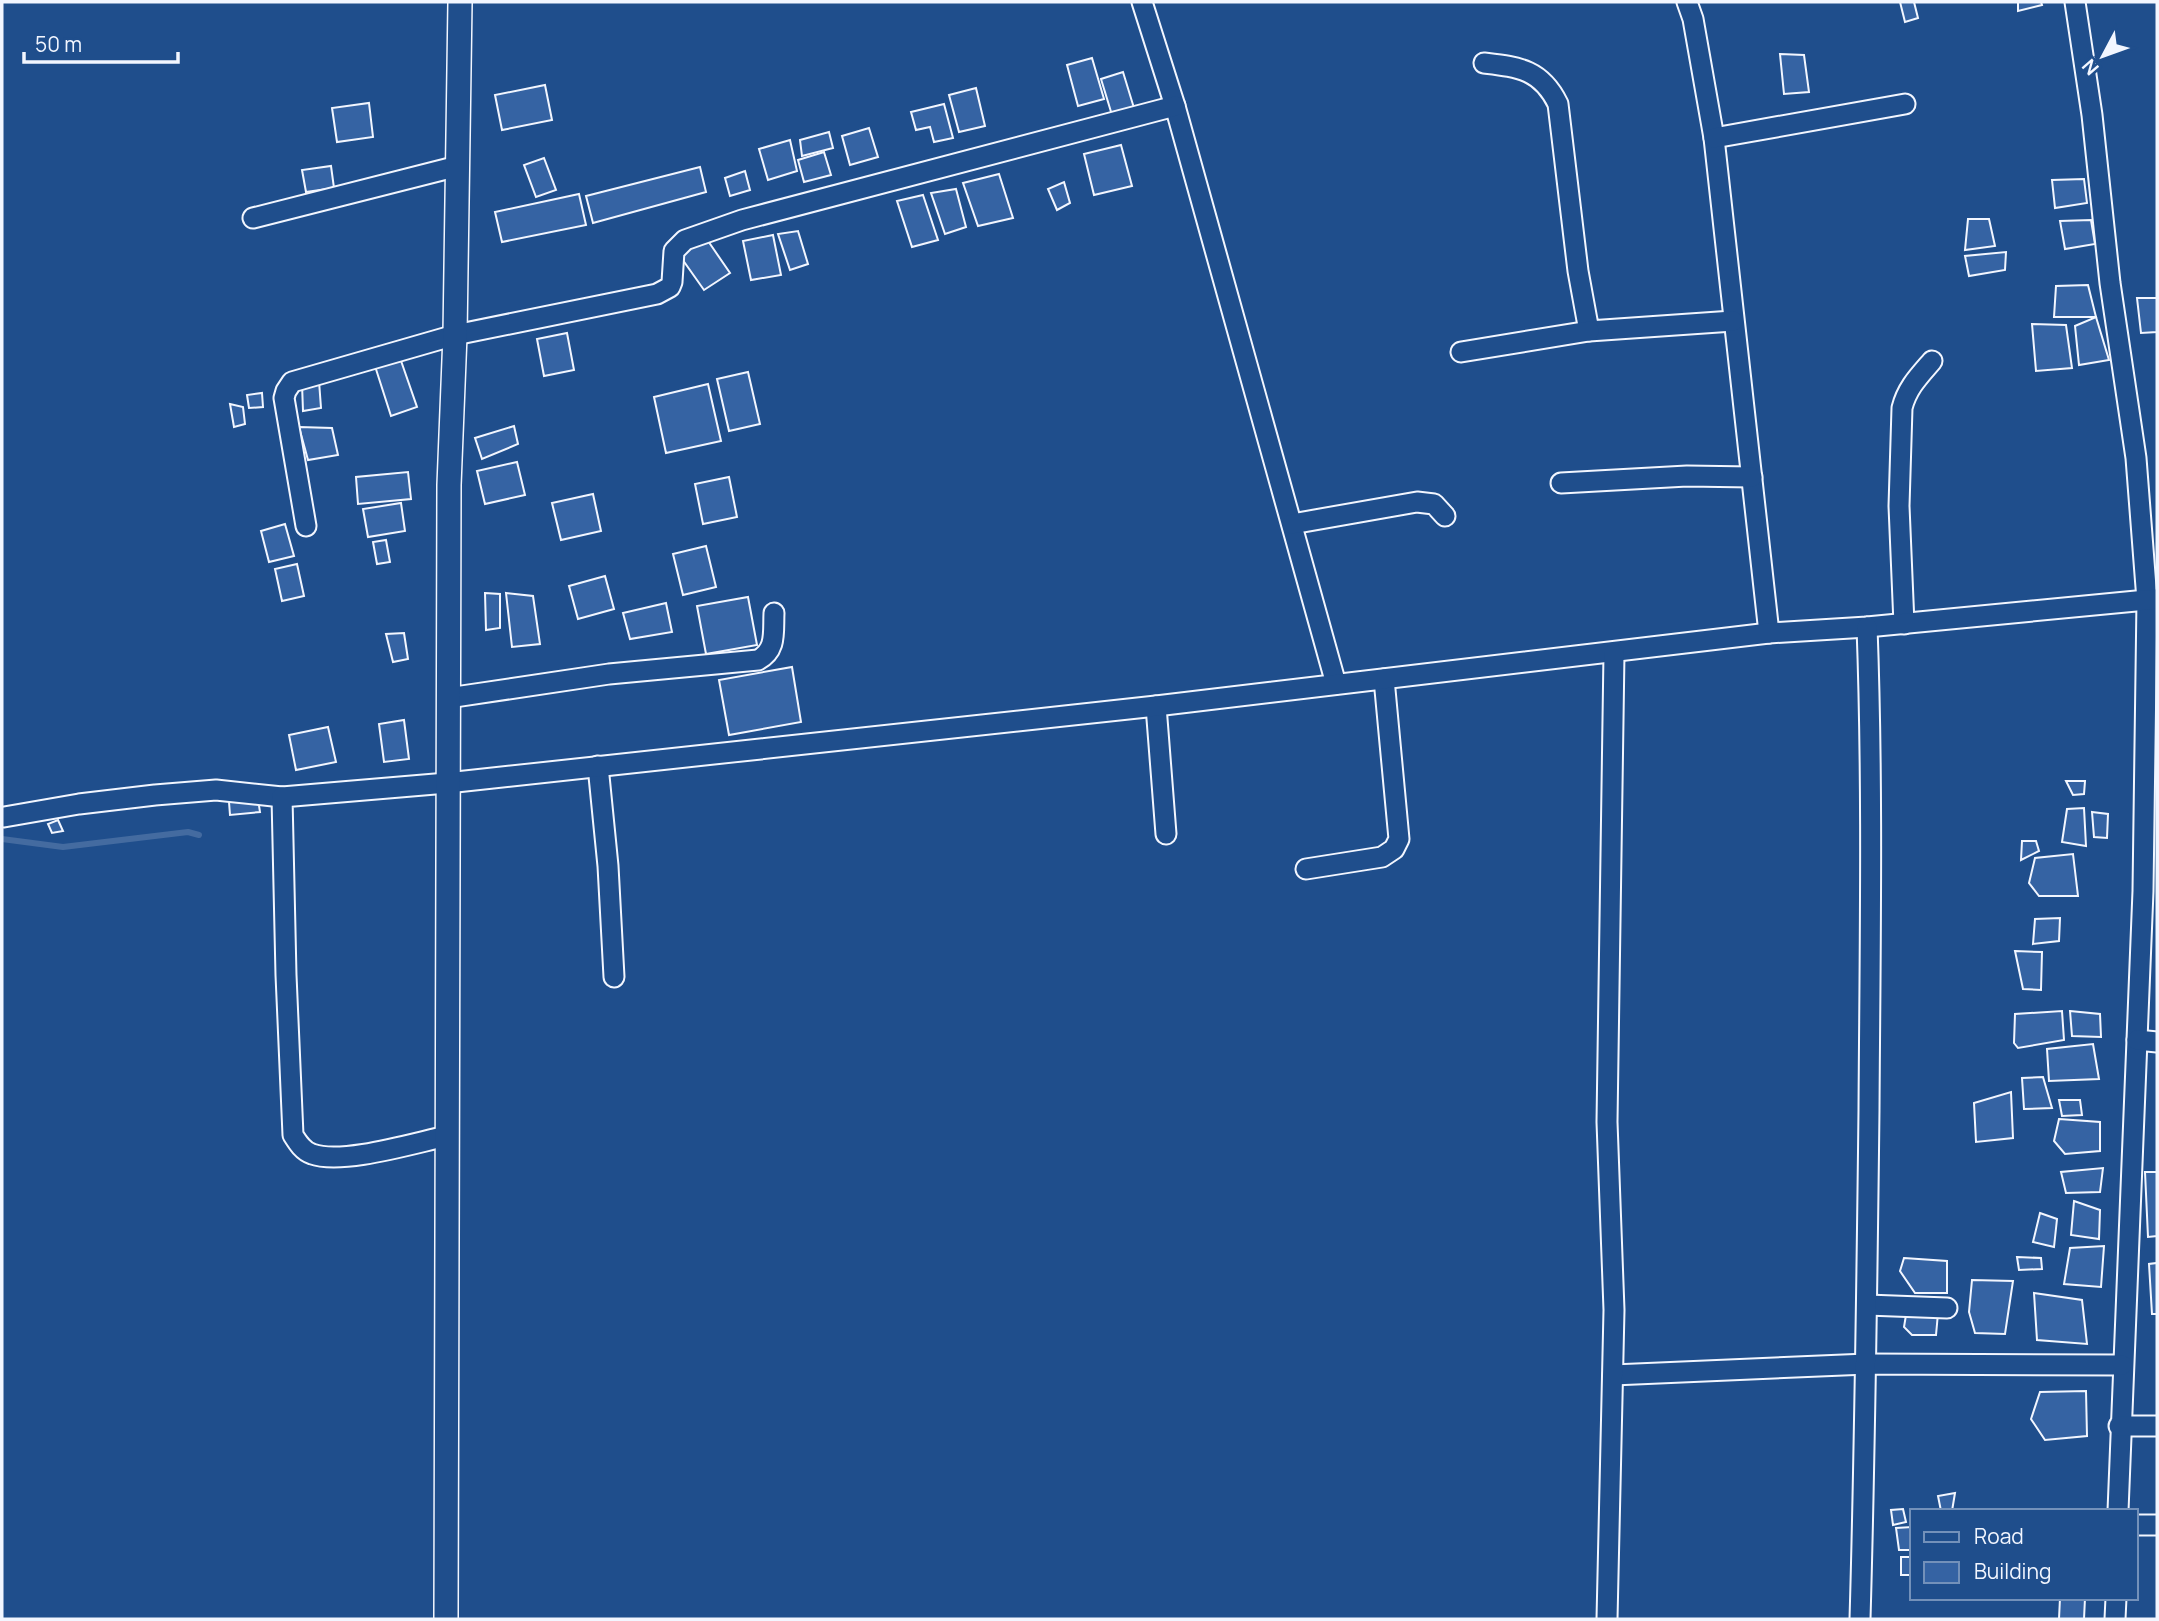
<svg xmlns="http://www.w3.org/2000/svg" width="2159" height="1621" font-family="Manrope,sans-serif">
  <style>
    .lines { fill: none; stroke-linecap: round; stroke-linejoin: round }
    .stream { stroke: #446ba0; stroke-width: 6 }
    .building { fill: #3563a3; stroke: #f2f6ff; stroke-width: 2 }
    .minor-casing { stroke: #f2f6ff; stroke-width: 23 }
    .tertiary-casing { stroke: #f2f6ff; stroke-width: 26 }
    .minor { stroke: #1f4e8c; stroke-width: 19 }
    .tertiary { stroke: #1f4e8c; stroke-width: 23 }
  </style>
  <rect width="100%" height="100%" fill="#1f4e8c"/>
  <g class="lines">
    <polyline class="stream" points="2,839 63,847 188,832 199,835"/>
  </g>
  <g class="building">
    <polygon points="1900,2 1914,2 1918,18 1905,22"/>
    <polygon points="2018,2 2041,2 2042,5 2018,11"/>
    <polygon points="1780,54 1804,55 1809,92 1784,94"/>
    <polygon points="1092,58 1104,99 1078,106 1067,65"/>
    <polygon points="1123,72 1134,108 1112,115 1101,79"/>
    <polygon points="545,85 552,120 502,130 495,95"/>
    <polygon points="976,88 985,126 959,132 949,95"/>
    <polygon points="369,103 373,137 337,142 332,108"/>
    <polygon points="944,104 953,138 934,142 930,127 916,130 911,112"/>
    <polygon points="869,128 878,157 850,165 842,136"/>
    <polygon points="829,132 833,148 802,156 800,140"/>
    <polygon points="790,140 797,171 768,180 759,149"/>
    <polygon points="1121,145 1132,186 1094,195 1084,154"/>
    <polygon points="824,152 831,175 804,182 798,160"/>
    <polygon points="544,158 556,190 536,197 524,165"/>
    <polygon points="331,166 334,188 306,192 302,170"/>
    <polygon points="700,167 706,192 593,223 586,196"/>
    <polygon points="745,171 750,190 730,196 725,178"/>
    <polygon points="999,174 1013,218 978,226 963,183"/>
    <polygon points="2084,179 2087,203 2055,208 2052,180"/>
    <polygon points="1064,182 1070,203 1057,210 1048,189"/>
    <polygon points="956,189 966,227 945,234 931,193"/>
    <polygon points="579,194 586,225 502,242 495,212"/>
    <polygon points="923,195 938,240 912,247 897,201"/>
    <polygon points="1968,219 1989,219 1995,246 1965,250"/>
    <polygon points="2091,220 2095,244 2065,249 2060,221"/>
    <polygon points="798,231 808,264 790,270 778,234"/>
    <polygon points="773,235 781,275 751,280 743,241"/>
    <polygon points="706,238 730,273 704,290 680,256"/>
    <polygon points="2006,252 2005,270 1969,276 1965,256"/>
    <polygon points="2088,285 2096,317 2054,317 2056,286"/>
    <polygon points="2137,298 2157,298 2157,332 2141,333"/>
    <polygon points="2096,317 2109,360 2079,365 2075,326"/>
    <polygon points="2032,324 2066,325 2072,368 2036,371"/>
    <polygon points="567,333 574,370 544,376 537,339"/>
    <polygon points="399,355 417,407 391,416 374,363"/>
    <polygon points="748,372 760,424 729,431 717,379"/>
    <polygon points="319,381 321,408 303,411 302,384"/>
    <polygon points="708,384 721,441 666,453 654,397"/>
    <polygon points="262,393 263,407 249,408 247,395"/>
    <polygon points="230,404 243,407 245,424 234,427"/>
    <polygon points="514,426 518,444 482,459 475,438"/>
    <polygon points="299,427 332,428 338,455 308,460"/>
    <polygon points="517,462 525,495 485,504 477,471"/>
    <polygon points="408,472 411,499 358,504 356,477"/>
    <polygon points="729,477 737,517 703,524 695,484"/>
    <polygon points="593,494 601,531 561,540 552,503"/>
    <polygon points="401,503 405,531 368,537 363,509"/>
    <polygon points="285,524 294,556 269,562 261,531"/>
    <polygon points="386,540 390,562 377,564 373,542"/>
    <polygon points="706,546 716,587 683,595 673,554"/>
    <polygon points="297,564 304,596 282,601 275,569"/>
    <polygon points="605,576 614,609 578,619 569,586"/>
    <polygon points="485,593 500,594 500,628 486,630"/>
    <polygon points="506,593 533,596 540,644 512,647"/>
    <polygon points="748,597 757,645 706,654 697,606"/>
    <polygon points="666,603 672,632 630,639 623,613"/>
    <polygon points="404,633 408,659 393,662 386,634"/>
    <polygon points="792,667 801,722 729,735 719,680"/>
    <polygon points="404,720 409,759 384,762 379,724"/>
    <polygon points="328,727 336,762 296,770 289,735"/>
    <polygon points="2066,781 2085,781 2084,794 2073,795"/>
    <polygon points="258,799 260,812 230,815 229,802"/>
    <polygon points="2084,808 2086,846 2062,842 2067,809"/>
    <polygon points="2092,812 2108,814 2107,838 2094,837"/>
    <polygon points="58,820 63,831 52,833 48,824"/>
    <polygon points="2022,841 2036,841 2039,851 2021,860"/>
    <polygon points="2073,854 2078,896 2039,896 2029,883 2035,858"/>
    <polygon points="2060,918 2059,941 2033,944 2035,919"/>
    <polygon points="2015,951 2042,952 2041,990 2023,989"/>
    <polygon points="2062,1011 2064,1040 2018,1048 2014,1043 2015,1014"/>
    <polygon points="2070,1011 2100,1014 2101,1037 2072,1036"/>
    <polygon points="2093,1044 2099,1079 2049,1081 2047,1049"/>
    <polygon points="2043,1077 2052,1108 2024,1109 2022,1078"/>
    <polygon points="2011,1092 2013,1138 1976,1142 1974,1103"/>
    <polygon points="2059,1100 2080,1100 2082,1115 2062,1116"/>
    <polygon points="2059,1119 2100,1122 2100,1151 2065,1154 2054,1141"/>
    <polygon points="2103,1168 2100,1192 2066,1193 2061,1172"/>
    <polygon points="2145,1172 2157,1172 2157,1236 2148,1237"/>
    <polygon points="2074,1201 2100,1210 2099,1239 2071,1235"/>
    <polygon points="2040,1213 2057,1219 2054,1247 2033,1242"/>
    <polygon points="2104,1246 2101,1287 2064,1284 2070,1248"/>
    <polygon points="2017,1257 2041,1258 2042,1269 2019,1270"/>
    <polygon points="1904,1258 1947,1261 1947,1293 1915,1293 1900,1271"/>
    <polygon points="2157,1263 2157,1314 2152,1314 2149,1264"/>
    <polygon points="1972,1280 2013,1281 2005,1334 1975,1333 1969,1312"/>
    <polygon points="2034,1293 2082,1300 2087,1344 2037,1340"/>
    <polygon points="1907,1309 1938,1313 1936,1335 1912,1335 1904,1327"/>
    <polygon points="2086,1391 2087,1436 2045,1440 2031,1419 2040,1392"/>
    <polygon points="1955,1493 1952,1511 1941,1511 1938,1496"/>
    <polygon points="1903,1509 1906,1522 1893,1525 1891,1510"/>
    <polygon points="1912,1527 1912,1550 1899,1550 1896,1528"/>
    <rect x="1901" y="1557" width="11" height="18"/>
    <polygon points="2060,1598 2085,1598 2084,1619 2059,1619"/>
  </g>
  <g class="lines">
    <defs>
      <g id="minor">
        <polyline points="1142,2 1175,106 1336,684"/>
        <polyline points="1687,2 1693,19 1714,138 1769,633"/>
        <polyline points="2075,2 2092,115 2110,283 2136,458 2147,600 2143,891 2118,1511"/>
        <path d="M1484,63C1518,67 1541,69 1558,104L1578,271L1589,331L1733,321"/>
        <polyline points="1714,138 1905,104"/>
        <polyline points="253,218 458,166"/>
        <polyline points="1461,352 1589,331"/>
        <polyline points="1561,483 1687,476 1752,477"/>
        <polyline points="1292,524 1417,502 1434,504 1445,516"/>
        <polyline points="306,526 284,398 286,391 292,382 455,335 657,294 670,287 672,282 674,251 685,240 742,220 1175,106"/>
        <path d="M1904,624L1899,506L1902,408C1907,388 1919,376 1932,361"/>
        <path d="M448,698L609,674L758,660C777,650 773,632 774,613"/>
        <polyline points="1156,706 1166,834"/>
        <polyline points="598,766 608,866 614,977"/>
        <polyline points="4,817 79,804 155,795 216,790 282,797"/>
        <polyline points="1306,869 1382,857 1394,849 1399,839 1384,679"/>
        <polyline points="2137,1040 2157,1042"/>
        <path d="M447,1136C414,1143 342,1165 312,1154C303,1151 298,1143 293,1135L286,975L282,797L447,783L1156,706L1769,633L1867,627L2157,599"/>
        <polyline points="1867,1305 1947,1308"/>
        <polyline points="1613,1375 1867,1364 2122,1365"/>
        <polyline points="2119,1426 2157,1426"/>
        <polyline points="2136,1525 2157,1525"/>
        <polyline points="1607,1619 1614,1310 1607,1122 1614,653"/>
        <path d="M1860,1619C1865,1449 1867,1280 1869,1110C1870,949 1873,788 1867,627"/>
        <polyline points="2115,1619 2116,1598"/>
      </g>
      <polyline id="tertiary" points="446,1619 449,485 455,335 460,2"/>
    </defs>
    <use href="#minor" class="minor-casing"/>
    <use href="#tertiary" class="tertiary-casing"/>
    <use href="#minor" class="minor"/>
    <use href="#tertiary" class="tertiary"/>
  </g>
  <rect width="2159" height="1621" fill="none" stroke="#f2f6ff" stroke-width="7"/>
  <rect x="1910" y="1509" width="228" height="91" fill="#1f4e8c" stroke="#7391ba" stroke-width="2"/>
  <rect x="1924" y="1532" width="35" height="10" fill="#1f4e8c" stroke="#7391ba" stroke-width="2"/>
  <text x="1974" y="1544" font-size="21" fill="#f2f6ff">Road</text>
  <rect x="1924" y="1562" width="35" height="21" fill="#3563a3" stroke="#7391ba" stroke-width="2"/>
  <text x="1974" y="1579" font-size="21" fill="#f2f6ff">Building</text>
  <g transform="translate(2103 56) rotate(229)" stroke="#1f4e8c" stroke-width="5" paint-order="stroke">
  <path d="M0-5L12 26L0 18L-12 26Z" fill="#f2f6ff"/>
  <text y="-10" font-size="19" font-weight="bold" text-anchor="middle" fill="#f2f6ff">N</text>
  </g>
  <path d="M24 52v10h154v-10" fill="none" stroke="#f2f6ff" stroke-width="3.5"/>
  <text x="35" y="52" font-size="21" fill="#f2f6ff" stroke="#1f4e8c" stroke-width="5" paint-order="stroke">50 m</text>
</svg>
